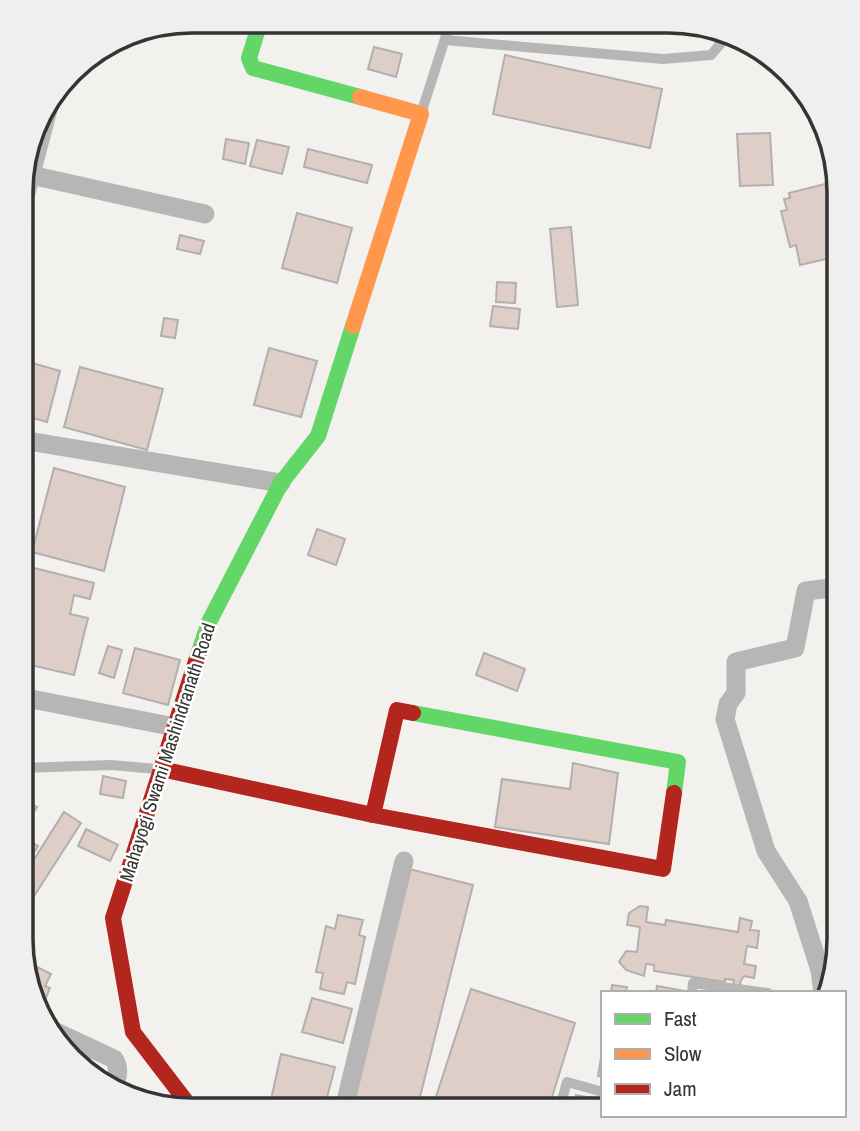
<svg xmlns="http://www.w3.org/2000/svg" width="860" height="1131" font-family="'Archivo Narrow',sans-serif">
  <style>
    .building { fill: #dfcec8; stroke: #b1b0ae; stroke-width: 2 }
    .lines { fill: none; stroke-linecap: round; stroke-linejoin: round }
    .lane { stroke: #b7b6b6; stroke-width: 10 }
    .street { stroke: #b7b6b6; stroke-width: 19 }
    .fast { stroke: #63d668; stroke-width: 16 }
    .slow { stroke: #ff974d; stroke-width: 16 }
    .jam { stroke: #b3261e; stroke-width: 16 }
    .labels { text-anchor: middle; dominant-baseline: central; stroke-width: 5; stroke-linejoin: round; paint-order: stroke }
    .street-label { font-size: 19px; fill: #353433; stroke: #fff }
    .rim { fill: none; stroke: #353433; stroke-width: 3.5 }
  </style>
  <rect width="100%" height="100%" fill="#f3f1ee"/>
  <g class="building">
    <polygon points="374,47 402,54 396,77 368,69"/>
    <polygon points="505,55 662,89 650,148 493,114"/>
    <polygon points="770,133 773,185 740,186 737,134"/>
    <polygon points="226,139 249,143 245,164 223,159"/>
    <polygon points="257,140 289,147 282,174 250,166"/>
    <polygon points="308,149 372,165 367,183 304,167"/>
    <polygon points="837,181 839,192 839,256 800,265 796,245 790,247 781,211 787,210 784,199 790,198 789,193"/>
    <polygon points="297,213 352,228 337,283 282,268"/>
    <polygon points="571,227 578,305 557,307 550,229"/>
    <polygon points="180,235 204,241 200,254 177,249"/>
    <polygon points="497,282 516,283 515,303 496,302"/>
    <polygon points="493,306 520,309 518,329 490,326"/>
    <polygon points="164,318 178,320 175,338 161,336"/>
    <polygon points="269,348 317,361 301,417 254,405"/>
    <polygon points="22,360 60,371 47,422 22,415"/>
    <polygon points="80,367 163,389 147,450 64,427"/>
    <polygon points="22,464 34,467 22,517"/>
    <polygon points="54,468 125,487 104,571 32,552"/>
    <polygon points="317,529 345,539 336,565 308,555"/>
    <polygon points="22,565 94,583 90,599 74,595 70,614 88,618 74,675 22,663"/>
    <polygon points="108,646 122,650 114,678 99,673"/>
    <polygon points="135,648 180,660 168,705 123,693"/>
    <polygon points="484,653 525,669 517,691 476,675"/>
    <polygon points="573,763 618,773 609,844 495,827 502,779 570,789"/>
    <polygon points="103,776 126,781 123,798 100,794"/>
    <polygon points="21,798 37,807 23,829 21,828"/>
    <polygon points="64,812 81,823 31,901 21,895 21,880"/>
    <polygon points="86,829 118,845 110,861 78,846"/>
    <polygon points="21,835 38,846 21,874"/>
    <polygon points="409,869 473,885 417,1109 349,1109"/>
    <polygon points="640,906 648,907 646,922 665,925 666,920 738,932 740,918 752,921 750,930 759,931 757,948 747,946 744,964 756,966 754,978 744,976 740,982 742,989 733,987 734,980 725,979 725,982 654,971 654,965 646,964 644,976 626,970 619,962 626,951 637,952 640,927 627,925 629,913"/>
    <polygon points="338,915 363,920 359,935 365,937 355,984 347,982 344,994 320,989 323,973 316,972 326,926 335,929"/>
    <polygon points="27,962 51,974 45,986 50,988 44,1002 39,999 36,1005"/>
    <polygon points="612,985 627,987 626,993 611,993"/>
    <polygon points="657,986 685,991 684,993 656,993"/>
    <polygon points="471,989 575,1023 548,1110 432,1109"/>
    <polygon points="312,998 352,1009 343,1043 302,1032"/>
    <polygon points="603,1045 603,1077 598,1076"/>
    <polygon points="83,1053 91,1056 86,1069 78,1060 80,1060"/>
    <polygon points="281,1054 335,1067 324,1109 269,1109"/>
    <polygon points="576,1095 603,1100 603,1110 573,1110"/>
  </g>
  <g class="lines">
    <g class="lane">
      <polyline points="445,40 663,59 711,55 726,37"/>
      <polyline points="421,114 449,26"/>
      <polyline points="21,768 111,765 157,769"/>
      <polyline points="692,993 693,983 768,993"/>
      <polyline points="559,1110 567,1082 603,1092"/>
    </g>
    <g class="street">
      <polyline points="31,175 205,214"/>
      <polyline points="22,208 51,98"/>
      <polyline points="22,440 281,483"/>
      <polyline points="21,697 175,727"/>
      <polyline points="823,993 820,970 798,901 766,851 725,719 728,704 736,693 736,662 795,648 806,591 839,587"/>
      <path d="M52,1030L114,1059C120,1069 118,1077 113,1087"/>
      <polyline points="344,1109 404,861"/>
    </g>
    <g class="fast">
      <polyline points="258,29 249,58 253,68 360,97"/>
      <polyline points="199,652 209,622 281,483 318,436 353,326"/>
      <polyline points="413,713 678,762 674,793"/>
    </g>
    <polyline class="slow" points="353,326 421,114 360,97"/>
    <g class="jam">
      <polyline points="161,769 373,815 663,869 674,793"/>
      <polyline points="373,815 397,710 413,713"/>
      <polyline points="192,1109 133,1032 113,918 199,652"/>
    </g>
  </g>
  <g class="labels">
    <g class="street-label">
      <text transform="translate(167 752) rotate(-72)">Mahayogi Swami Mashindranath Road</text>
    </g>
  </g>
  <path d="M0 0H860V1131H0ZM192 33H668A159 159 0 0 1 827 192V939A159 159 0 0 1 668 1098H192A159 159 0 0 1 33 939V192A159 159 0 0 1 192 33Z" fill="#efefef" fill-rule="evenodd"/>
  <path class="rim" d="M192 33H668A159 159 0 0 1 827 192V939A159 159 0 0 1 668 1098H192A159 159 0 0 1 33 939V192A159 159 0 0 1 192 33Z"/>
  <rect x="601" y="991" width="245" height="126" fill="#ffffff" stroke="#aeaead" stroke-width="2"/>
  <rect x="615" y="1014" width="35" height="10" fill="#63d668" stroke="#aeaead" stroke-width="2"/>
  <text x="664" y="1026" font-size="21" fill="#353433">Fast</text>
  <rect x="615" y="1049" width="35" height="10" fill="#ff974d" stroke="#aeaead" stroke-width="2"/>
  <text x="664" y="1061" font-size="21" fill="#353433">Slow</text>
  <rect x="615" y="1084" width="35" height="10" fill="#b3261e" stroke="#aeaead" stroke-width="2"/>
  <text x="664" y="1096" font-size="21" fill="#353433">Jam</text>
</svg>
